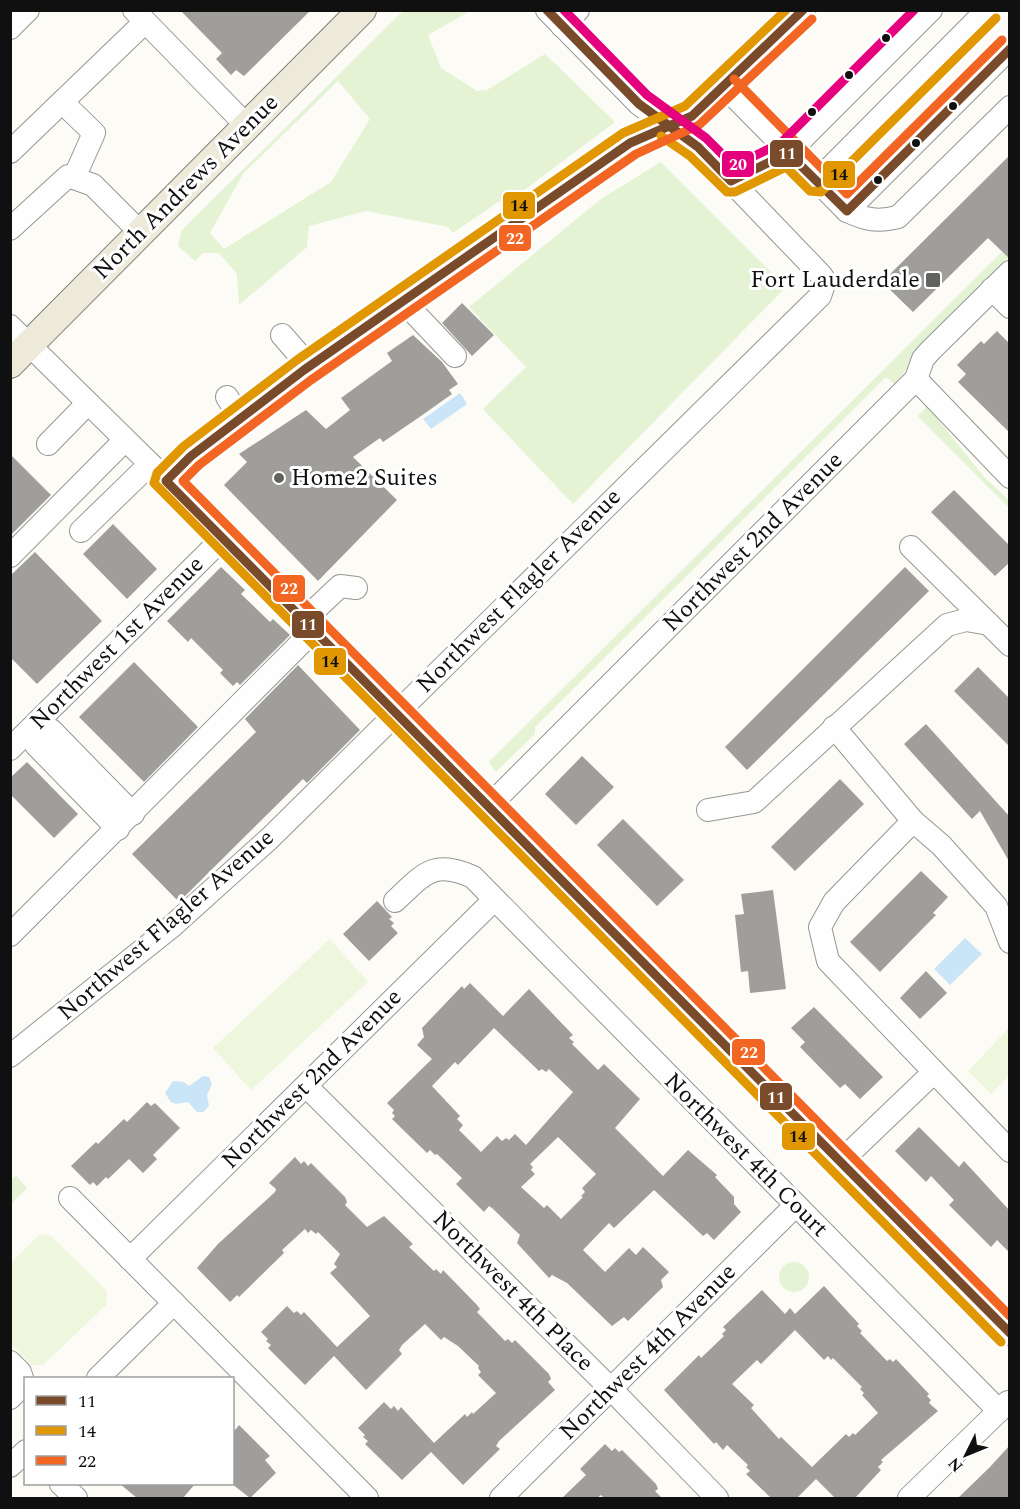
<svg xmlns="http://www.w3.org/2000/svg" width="1020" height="1509" font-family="Spectral,serif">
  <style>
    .green { fill: #e4f3d4; fill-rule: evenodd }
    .pitch { fill: #eef7de }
    .water { fill: #cae5f8 }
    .building { fill: #a09e9a; fill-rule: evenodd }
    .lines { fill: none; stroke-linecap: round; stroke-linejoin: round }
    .minor-casing { stroke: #969693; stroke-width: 24 }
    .major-casing { stroke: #848380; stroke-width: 30 }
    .minor { stroke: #fffefe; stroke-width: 22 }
    .major { stroke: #eeead9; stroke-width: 28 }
    .bus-1-casing { stroke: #fff; stroke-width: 14 }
    .bus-2-casing { stroke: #fff; stroke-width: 14 }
    .bus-3-casing { stroke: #fff; stroke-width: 14 }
    .bus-4-casing { stroke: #fff; stroke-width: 14 }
    .bus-1 { stroke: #7a4b2a; stroke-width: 9 }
    .bus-2 { stroke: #e09702; stroke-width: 9 }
    .bus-3 { stroke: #f26522; stroke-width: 9 }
    .bus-4 { stroke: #e5007d; stroke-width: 9 }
    .bus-dot { fill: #101010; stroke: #fff; stroke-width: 2 }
    .poi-dot { fill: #636260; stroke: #fff; stroke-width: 2 }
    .labels { text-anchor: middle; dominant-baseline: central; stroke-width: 6; stroke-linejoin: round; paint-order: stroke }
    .street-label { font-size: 24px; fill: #101010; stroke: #fff }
    .poi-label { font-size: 24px; fill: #101010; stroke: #fff; text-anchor: end }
    .line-badge { stroke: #fff; stroke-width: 2 }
    .badge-label { font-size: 16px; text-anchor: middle; font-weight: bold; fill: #fff }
    .pale-badge-label { font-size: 16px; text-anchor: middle; font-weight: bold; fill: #111 }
  </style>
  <rect width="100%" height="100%" fill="#fcfbf5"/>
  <g class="green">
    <path d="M403,11H470L428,35L441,68L477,91L487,90L545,54L615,122L511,200L498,202L453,233L448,227L366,211L309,226L307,247L239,305L237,274L219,253H203L195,261L178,246L182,230ZM338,81L370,119L331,182L224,249L210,233L243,174Z"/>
    <polygon points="661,162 786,287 573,504 483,409 526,367 469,307 601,199"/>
    <polygon points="1009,245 1009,257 916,349 908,367 895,385 886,377 535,727 535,734 496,772 489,762"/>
    <polygon points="927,406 985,478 1009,500 1009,508 918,416"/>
    <polygon points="16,1176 27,1188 11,1204 11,1179"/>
    <circle cx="794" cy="1277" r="15"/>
  </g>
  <g class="pitch">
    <polygon points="330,939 368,982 251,1090 213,1048"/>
    <polygon points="1009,1028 1009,1075 991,1094 968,1071"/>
    <polygon points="40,1234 51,1236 106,1290 107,1304 43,1365 32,1365 11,1344 11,1263"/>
  </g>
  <g class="water">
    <polygon points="460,393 467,404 431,429 423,419"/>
    <polygon points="965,938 982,954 950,985 934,969"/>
    <polygon points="203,1076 209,1077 212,1084 207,1095 209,1106 203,1112 197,1112 188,1102 176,1104 171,1102 165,1093 173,1081 183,1082 189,1086"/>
  </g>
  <g class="building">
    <polygon points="180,10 311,10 244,76 236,70 231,75 216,59 222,53"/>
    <polygon points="1010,155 1010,259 988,238 913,312 882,282"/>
    <polygon points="462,303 494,335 472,356 442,323"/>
    <polygon points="997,331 1010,344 1010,433 958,382 966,374 957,365 981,341 984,344"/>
    <polygon points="413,335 442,362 458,384 449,390 452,394 421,416 383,442 380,438 353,457 397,500 318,581 224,485 247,462 239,454 306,410 326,429 350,410 341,398 392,361 387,353"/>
    <polygon points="10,454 51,495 10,536"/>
    <polygon points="954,490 1010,546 1010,562 995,576 931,512"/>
    <polygon points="113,524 157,569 127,599 83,554"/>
    <polygon points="35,552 102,621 37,684 10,657 10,576"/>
    <polygon points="221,567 245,590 241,594 270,622 273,619 290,635 240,685 237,682 233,686 220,673 223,670 191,638 188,642 167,621"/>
    <polygon points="905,567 929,591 747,770 725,747"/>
    <polygon points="134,662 198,727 144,782 79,717"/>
    <polygon points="298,665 360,730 307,783 303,779 179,902 132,854 256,732 245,719"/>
    <polygon points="978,667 1010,699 1010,747 954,691"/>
    <polygon points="926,724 1010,817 1010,863 980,811 972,819 904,744"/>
    <polygon points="582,756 614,787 576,825 545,794"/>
    <polygon points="27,762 78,814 54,838 10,794 10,778"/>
    <polygon points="840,779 864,804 795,871 771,847"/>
    <polygon points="623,819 684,880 657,906 597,845"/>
    <polygon points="921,871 948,897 933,913 936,915 880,972 850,942"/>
    <polygon points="773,890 786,989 750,993 748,971 741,972 735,915 744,914 741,894"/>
    <polygon points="377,901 392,917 389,919 394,923 391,926 398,933 369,961 343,934"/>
    <polygon points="926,971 947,993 920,1019 900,998"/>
    <path d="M470,983L503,1016L529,989L573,1035L569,1038L574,1042L572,1044L598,1070L604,1064L640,1099L615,1128L663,1176L688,1150L717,1175L715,1177L734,1197V1204L741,1212L714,1240L707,1233L703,1236L654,1190L614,1228L609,1223L583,1250L605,1272L629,1248L636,1255L643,1247L669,1272L661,1280L663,1287L628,1321L624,1317L612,1326L567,1283L552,1275L549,1278L517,1243L520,1235L492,1208L489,1206L484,1212L456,1184L462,1178L437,1154L435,1155L430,1150L427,1153L392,1119L395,1116L392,1113L394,1110L387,1103L432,1059L417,1045L424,1037L422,1028L462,986L464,989ZM494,1028L539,1071L542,1069L546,1072L549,1069L573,1092L526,1145L515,1134L509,1140L506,1138L502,1141L497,1136L481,1152L459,1130L463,1125L457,1119L460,1116L432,1086L455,1062L458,1065ZM558,1137L596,1174L582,1188L585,1192L581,1196L583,1197L561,1219L547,1205L544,1208L521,1187L535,1174L531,1170L533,1167L530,1164Z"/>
    <polygon points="814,1007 883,1077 860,1099 845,1084 840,1088 800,1047 805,1042 791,1028"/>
    <polygon points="147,1102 151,1106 155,1103 180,1128 153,1155 157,1159 143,1173 129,1159 108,1179 106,1177 97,1186 93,1182 90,1185 71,1166 96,1142 98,1144 124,1119 127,1122"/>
    <polygon points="919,1127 959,1167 964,1161 1010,1211 1010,1253 997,1240 991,1247 949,1205 954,1200 931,1176 926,1182 895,1151"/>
    <polygon points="295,1157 301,1164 304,1161 308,1166 311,1163 345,1197 347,1202 345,1205 367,1227 384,1216 413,1244 409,1247 434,1271 436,1269 441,1274 443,1270 477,1305 480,1309 477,1312 505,1341 508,1339 512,1343 515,1340 549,1374 551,1379 548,1382 555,1390 499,1441 496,1446 500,1449 463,1485 431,1452 402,1480 365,1444 368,1441 363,1437 365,1435 358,1428 384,1402 391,1409 394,1406 398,1411 401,1407 434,1443 465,1414 467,1417 472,1412 473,1414 496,1393 478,1375 481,1372 478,1368 479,1366 458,1346 444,1337 441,1340 425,1324 402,1345 399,1350 402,1354 366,1390 334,1356 305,1385 268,1348 271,1345 266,1341 268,1339 261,1332 287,1306 294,1313 297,1311 301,1315 304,1312 337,1347 370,1316 330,1273 337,1267 334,1264 340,1254 318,1232 316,1234 311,1230 308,1233 305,1229 282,1250 284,1253 239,1297 237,1295 230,1302 197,1268 218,1244 275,1192 276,1189 269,1183"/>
    <path d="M824,1286L859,1324L857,1326L862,1331L860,1333L887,1361L890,1359L893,1362L896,1359L929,1394L927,1396L931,1400L929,1403L938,1411L881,1460L883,1462L878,1467L881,1470L855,1498H835L816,1479L797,1498H771L746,1474L750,1471L746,1467L748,1465L727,1445L723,1450L716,1442L714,1444L664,1390L699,1355L701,1358L724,1336L722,1334L726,1330L723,1327L762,1290L785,1314L790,1308L795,1314ZM795,1330L824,1360L828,1356L831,1360L833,1358L862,1387L860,1389L864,1393L862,1395L878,1413L855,1435L853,1433L849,1437L846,1434L812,1467L781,1437L779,1439L751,1408L754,1405L732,1384L757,1360L761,1364Z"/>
    <polygon points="239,1425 270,1456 265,1460 276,1473 250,1498 232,1484 232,1434"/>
    <polygon points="605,1444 612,1451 615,1448 619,1452 622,1450 656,1484 658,1489 655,1491 662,1498 604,1498 601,1495 597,1498 562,1498 586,1475 580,1469"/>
    <polygon points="1010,1445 1010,1498 958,1498 990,1467"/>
    <polygon points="120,1484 195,1484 183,1498 137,1498"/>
  </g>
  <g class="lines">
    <defs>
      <g id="minor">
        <polyline points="134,10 248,127"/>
        <polyline points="562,26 578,10"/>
        <polyline points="10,28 28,10"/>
        <path d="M725,87L847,211C866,220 878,222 898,217L1010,107"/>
        <polyline points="62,102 94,133 74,178"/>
        <polyline points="10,152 145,22"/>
        <polyline points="731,181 788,153 931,10"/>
        <polyline points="817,181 987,10"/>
        <polyline points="847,211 1010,48"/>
        <polyline points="10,229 68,176 93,185 140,232"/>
        <polyline points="992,289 1010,307"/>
        <polyline points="402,300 455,356"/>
        <polyline points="10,326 194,507 1010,1334"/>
        <polyline points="282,335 309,366"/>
        <polyline points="916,379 1010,477"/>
        <polyline points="227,397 240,418"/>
        <polyline points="48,444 87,404"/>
        <polyline points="166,481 191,456 304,370 630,143 692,116 804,10"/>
        <polyline points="81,531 150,464"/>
        <polyline points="911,547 1010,645"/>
        <polyline points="10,556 124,441"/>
        <polyline points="304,620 340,586 356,588"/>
        <polyline points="834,727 913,821"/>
        <polyline points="10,749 224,537"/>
        <polyline points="488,807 916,379 923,359 930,351 1010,272"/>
        <polyline points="708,810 754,802 947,625 966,620 989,624"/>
        <polyline points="118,829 36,745 31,729 51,730 133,814"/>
        <path d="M395,901C424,874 433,859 473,877L999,1411"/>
        <polyline points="10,935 314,630"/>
        <polyline points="1010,942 996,906 941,845 913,821 834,902 820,927 828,961 1010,1151"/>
        <polyline points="10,1056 170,928 270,838 820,296 825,281 821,275 698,147 639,104 547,10"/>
        <polyline points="306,1086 611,1389 717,1498"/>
        <polyline points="839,1163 933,1073"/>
        <polyline points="70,1198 367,1498"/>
        <polyline points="130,1259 494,900"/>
        <polyline points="10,1362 20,1372 24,1384 10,1398"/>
        <polyline points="98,1378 174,1303"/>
        <polyline points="10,1466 26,1451"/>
        <polyline points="61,1484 76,1498"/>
        <polyline points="501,1498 796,1205"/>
        <polyline points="909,1498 1008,1402"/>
      </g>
      <polyline id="major" points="10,364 362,10"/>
    </defs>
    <use href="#minor" class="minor-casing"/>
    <use href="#major" class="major-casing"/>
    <use href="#minor" class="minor"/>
    <use href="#major" class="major"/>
    <defs>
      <g id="bus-1">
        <polyline points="547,10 639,104 698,147 731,181 788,153 847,211 1010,49"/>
        <polyline points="803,10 692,116 630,143 304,370 191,456 166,481 1010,1333"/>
      </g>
      <g id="bus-2">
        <polyline points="786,10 685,106 623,133 297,360 184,446 157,473 154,483 1001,1342"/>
        <polyline points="661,136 690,156 727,192 735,192 786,167 810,191 821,192 996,18"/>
      </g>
      <g id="bus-3">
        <polyline points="812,19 699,125 636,154 311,380 199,465 183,481 1010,1316"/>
        <polyline points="734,79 847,194 1002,40"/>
      </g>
      <polyline id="bus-4" points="564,10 647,95 706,138 734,166 781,143 914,10"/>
    </defs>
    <use href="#bus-1" class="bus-1-casing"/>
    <use href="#bus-2" class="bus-2-casing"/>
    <use href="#bus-3" class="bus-3-casing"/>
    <use href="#bus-4" class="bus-4-casing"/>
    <use href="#bus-1" class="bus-1"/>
    <use href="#bus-2" class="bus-2"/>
    <use href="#bus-3" class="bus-3"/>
    <use href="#bus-4" class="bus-4"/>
  </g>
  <g class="bus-dot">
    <circle cx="886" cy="38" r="5"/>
    <circle cx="849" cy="75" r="5"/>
    <circle cx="953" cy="106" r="5"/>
    <circle cx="812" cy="112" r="5"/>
    <circle cx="916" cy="143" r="5"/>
    <circle cx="878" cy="180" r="5"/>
  </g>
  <g class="poi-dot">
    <rect x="925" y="272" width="16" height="16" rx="3"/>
    <circle cx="279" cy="478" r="6"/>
  </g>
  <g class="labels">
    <g class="street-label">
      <text transform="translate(186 187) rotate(-45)">North Andrews Avenue</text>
      <text transform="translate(753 542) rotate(-45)">Northwest 2nd Avenue</text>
      <text transform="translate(519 591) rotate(-45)">Northwest Flagler Avenue</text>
      <text transform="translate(117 643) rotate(-45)">Northwest 1st Avenue</text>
      <text transform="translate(166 925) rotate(-41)">Northwest Flagler Avenue</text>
      <text transform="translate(312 1079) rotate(-45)">Northwest 2nd Avenue</text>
      <text transform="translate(746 1155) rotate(45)">Northwest 4th Court</text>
      <text transform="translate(513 1291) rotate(45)">Northwest 4th Place</text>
      <text transform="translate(648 1352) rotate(-45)">Northwest 4th Avenue</text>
    </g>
    <g class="poi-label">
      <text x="920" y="280">Fort Lauderdale</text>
      <text x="291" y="478" text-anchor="start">Home2 Suites</text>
    </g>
  </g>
  <g class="line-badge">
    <rect x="769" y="139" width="35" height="29" rx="6" fill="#7a4b2a"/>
    <rect x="721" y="150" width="34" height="28" rx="6" fill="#e5007d"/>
    <rect x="822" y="160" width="34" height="29" rx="6" fill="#e09702"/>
    <rect x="502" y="191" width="34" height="29" rx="6" fill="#e09702"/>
    <rect x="498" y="224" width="34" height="28" rx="6" fill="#f26522"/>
    <rect x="272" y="574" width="34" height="29" rx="6" fill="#f26522"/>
    <rect x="291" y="610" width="34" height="29" rx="6" fill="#7a4b2a"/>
    <rect x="313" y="647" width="34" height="29" rx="6" fill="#e09702"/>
    <rect x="731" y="1038" width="35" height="28" rx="6" fill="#f26522"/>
    <rect x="759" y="1082" width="34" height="29" rx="6" fill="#7a4b2a"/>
    <rect x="781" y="1122" width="35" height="29" rx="6" fill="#e09702"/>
  </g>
  <g class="badge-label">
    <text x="787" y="159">11</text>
    <text x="738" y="170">20</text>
    <text x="515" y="244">22</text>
    <text x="289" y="594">22</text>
    <text x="308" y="630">11</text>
    <text x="749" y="1058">22</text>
    <text x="776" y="1103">11</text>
  </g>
  <g class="pale-badge-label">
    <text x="839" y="180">14</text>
    <text x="519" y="211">14</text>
    <text x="330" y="667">14</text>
    <text x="798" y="1142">14</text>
  </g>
  <rect width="1020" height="1509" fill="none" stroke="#101010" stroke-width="24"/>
  <rect x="24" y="1377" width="210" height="108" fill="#ffffff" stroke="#9f9f9f" stroke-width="1.5"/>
  <rect x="36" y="1396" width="30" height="9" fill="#7a4b2a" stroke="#9f9f9f" stroke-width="1.5"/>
  <text x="78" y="1407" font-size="18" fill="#101010">11</text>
  <rect x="36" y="1426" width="30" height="9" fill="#e09702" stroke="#9f9f9f" stroke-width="1.5"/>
  <text x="78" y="1437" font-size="18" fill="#101010">14</text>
  <rect x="36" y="1456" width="30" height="9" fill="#f26522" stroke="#9f9f9f" stroke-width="1.5"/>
  <text x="78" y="1467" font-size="18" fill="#101010">22</text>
  <g transform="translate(966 1455) rotate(227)" stroke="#ffffff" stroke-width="4.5" paint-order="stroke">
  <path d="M0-4.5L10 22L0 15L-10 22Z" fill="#101010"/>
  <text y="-9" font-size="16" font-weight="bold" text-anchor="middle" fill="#101010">N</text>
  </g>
</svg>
